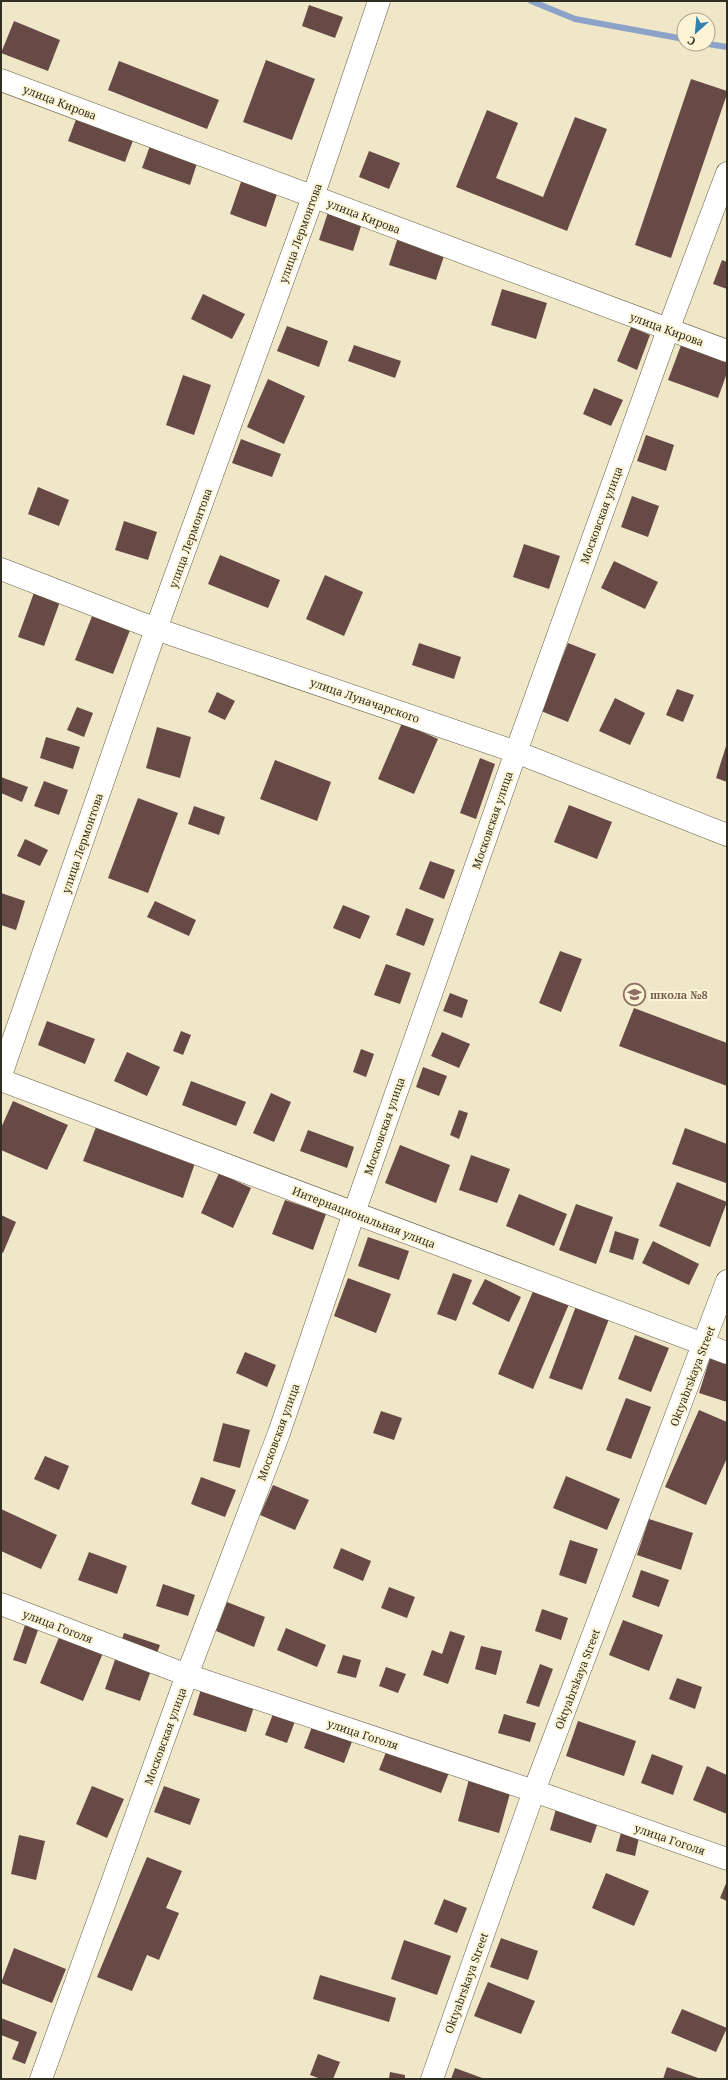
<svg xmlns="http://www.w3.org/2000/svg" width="728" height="2080" font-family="'Noto Serif',serif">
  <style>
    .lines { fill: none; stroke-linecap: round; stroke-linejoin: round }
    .stream { stroke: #8da2c9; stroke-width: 6 }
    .building { fill: #674a46 }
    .minor-casing { stroke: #655e44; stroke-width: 23 }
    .minor { stroke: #fff; stroke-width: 22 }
    .labels { text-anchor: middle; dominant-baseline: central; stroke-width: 4; stroke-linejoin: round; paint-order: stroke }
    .street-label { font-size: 11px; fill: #312e22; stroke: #fdf4d6 }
    .education-label { font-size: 11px; font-weight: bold; fill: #785e54; stroke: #fdf4d6; text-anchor: start }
  </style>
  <rect width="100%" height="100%" fill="#f0e7c9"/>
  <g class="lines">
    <g class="stream">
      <polyline points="531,1 575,19 684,39"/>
      <polyline points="708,44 727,47"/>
    </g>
  </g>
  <g class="building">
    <polygon points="309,5 343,17 335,38 302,26"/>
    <polygon points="14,21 60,40 48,71 1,53"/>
    <polygon points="266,60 315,79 292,140 243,122"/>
    <polygon points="119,61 219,100 207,129 108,90"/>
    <polygon points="691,79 727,91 727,94 671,258 635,245"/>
    <polygon points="487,110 518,123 496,178 543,197 575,117 607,129 567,231 456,187"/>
    <polygon points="78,114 135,135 125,162 68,141"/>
    <polygon points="152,140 199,157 190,185 142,168"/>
    <polygon points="369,151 400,163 389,189 359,177"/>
    <polygon points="242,179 278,191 266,227 230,214"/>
    <polygon points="329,209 363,220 353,251 319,240"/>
    <polygon points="399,234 446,250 436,280 389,265"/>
    <polygon points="722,260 727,262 727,289 713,284"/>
    <polygon points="502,289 547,303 536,339 491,325"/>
    <polygon points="203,294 245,314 232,339 191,319"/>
    <polygon points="287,326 328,341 319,367 277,351"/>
    <polygon points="631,327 650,335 637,370 617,361"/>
    <polygon points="683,340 727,356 727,373 718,398 668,380"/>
    <polygon points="354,345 401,361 395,378 348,361"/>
    <polygon points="183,375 211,385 194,435 166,425"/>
    <polygon points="268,379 305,396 284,444 247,427"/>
    <polygon points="594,388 623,400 611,426 583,414"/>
    <polygon points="646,435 674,445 666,471 637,461"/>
    <polygon points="241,439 281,454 272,477 232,463"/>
    <polygon points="38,487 69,500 59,526 28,514"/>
    <polygon points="632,496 659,506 648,537 621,527"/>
    <polygon points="124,521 157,532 148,560 115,550"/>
    <polygon points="524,544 560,556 549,589 513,577"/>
    <polygon points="220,555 280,580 268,608 208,584"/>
    <polygon points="614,561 658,582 645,609 601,588"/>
    <polygon points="325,575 363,592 344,636 306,619"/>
    <polygon points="36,587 62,596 44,646 18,637"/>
    <polygon points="94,611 132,625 113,674 75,660"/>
    <polygon points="419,643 461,657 454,679 412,665"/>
    <polygon points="568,643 596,654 568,722 541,711"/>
    <polygon points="677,689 694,695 683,722 666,715"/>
    <polygon points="217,692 235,701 225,720 208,712"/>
    <polygon points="615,698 645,713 630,745 599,731"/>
    <polygon points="77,707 93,713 84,737 67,730"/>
    <polygon points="402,723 438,739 414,794 378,779"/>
    <polygon points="157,727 191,737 180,778 146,768"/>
    <polygon points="46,737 80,747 73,769 40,758"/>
    <polygon points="727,743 727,782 716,778"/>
    <polygon points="480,758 495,764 476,819 460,813"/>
    <polygon points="275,760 331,782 317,821 260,799"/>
    <polygon points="1,777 28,787 22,802 1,793"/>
    <polygon points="44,781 68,790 59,815 34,806"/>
    <polygon points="138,798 178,813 148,893 108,878"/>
    <polygon points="569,805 612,822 597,859 554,842"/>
    <polygon points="194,806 225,817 219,835 188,824"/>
    <polygon points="25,839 48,850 40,866 17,856"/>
    <polygon points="430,861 455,870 444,899 419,889"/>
    <polygon points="1,893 25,901 16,930 1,925"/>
    <polygon points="155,901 196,920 189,936 147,917"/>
    <polygon points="343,905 370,916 360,939 333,928"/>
    <polygon points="406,908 434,919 424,946 396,935"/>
    <polygon points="560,951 582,959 561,1012 539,1003"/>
    <polygon points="386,964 411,973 400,1004 374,995"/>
    <polygon points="450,993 468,1000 462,1018 443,1011"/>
    <polygon points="634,1008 727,1043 727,1086 619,1046"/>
    <polygon points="47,1021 95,1039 85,1064 38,1045"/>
    <polygon points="181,1031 191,1035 183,1055 173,1051"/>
    <polygon points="442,1032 470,1044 459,1068 431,1056"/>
    <polygon points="361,1049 374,1054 366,1077 353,1072"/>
    <polygon points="127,1052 160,1067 147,1096 114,1081"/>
    <polygon points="423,1067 447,1076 439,1096 416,1087"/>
    <polygon points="191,1081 246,1102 236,1126 182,1105"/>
    <polygon points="271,1093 291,1102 274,1142 253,1133"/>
    <polygon points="13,1101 68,1125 47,1170 1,1150 1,1128"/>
    <polygon points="459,1110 468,1113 459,1139 450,1135"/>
    <polygon points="96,1127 195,1163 183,1198 83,1161"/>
    <polygon points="685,1128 727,1144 726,1183 672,1164"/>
    <polygon points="308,1130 354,1147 347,1168 300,1151"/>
    <polygon points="400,1145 450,1165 436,1203 385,1183"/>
    <polygon points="471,1155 510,1169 497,1203 459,1190"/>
    <polygon points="219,1173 251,1188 233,1228 201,1213"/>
    <polygon points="677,1182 727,1202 710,1247 659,1226"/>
    <polygon points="519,1194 567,1214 554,1246 506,1226"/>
    <polygon points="285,1200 326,1214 313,1250 272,1234"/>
    <polygon points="576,1204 613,1217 596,1264 559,1250"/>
    <polygon points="1,1215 16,1222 3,1253 1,1252"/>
    <polygon points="615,1231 639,1239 633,1260 609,1252"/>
    <polygon points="368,1237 409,1251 399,1280 358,1266"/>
    <polygon points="653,1241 699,1264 689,1285 642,1263"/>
    <polygon points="453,1273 472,1280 456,1321 437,1314"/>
    <polygon points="348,1278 391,1294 376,1333 334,1316"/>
    <polygon points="485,1279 521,1297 509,1322 472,1304"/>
    <polygon points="534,1289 569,1304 533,1389 498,1374"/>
    <polygon points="576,1306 609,1319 582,1390 549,1378"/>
    <polygon points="635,1335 669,1348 651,1392 618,1379"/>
    <polygon points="245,1352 276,1365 267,1387 236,1373"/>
    <polygon points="711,1355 727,1360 727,1402 699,1393"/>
    <polygon points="626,1398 651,1407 631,1459 606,1450"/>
    <polygon points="699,1410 727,1422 727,1458 706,1505 665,1487"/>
    <polygon points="381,1411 402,1418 394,1440 373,1433"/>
    <polygon points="223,1423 250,1430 240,1468 213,1461"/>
    <polygon points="45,1456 69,1466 59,1490 34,1479"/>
    <polygon points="566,1476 620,1499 607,1530 553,1508"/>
    <polygon points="201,1477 236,1490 225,1517 191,1504"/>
    <polygon points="273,1485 309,1500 295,1530 260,1515"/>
    <polygon points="1,1509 57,1535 41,1569 1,1551"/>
    <polygon points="649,1519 693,1533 681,1570 637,1555"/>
    <polygon points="570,1540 598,1549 586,1584 559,1575"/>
    <polygon points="341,1548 371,1561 363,1581 333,1568"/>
    <polygon points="89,1552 127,1566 117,1594 78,1580"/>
    <polygon points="641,1570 669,1580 659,1607 632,1597"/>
    <polygon points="163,1584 195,1595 188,1616 156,1606"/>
    <polygon points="389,1587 415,1597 407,1618 381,1608"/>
    <polygon points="227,1602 265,1617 254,1647 216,1631"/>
    <polygon points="542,1609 568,1618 561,1640 535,1631"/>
    <polygon points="623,1620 663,1635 649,1671 609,1655"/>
    <polygon points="65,1623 108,1641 83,1701 40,1683"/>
    <polygon points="25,1625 38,1630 26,1664 13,1660"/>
    <polygon points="286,1628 326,1645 317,1667 277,1650"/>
    <polygon points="450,1631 465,1636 448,1684 423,1675 432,1650 442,1654"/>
    <polygon points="124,1633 160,1645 140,1701 105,1689"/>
    <polygon points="481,1646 502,1651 496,1675 475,1669"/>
    <polygon points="343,1655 361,1660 356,1678 337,1673"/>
    <polygon points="540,1664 553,1669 539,1707 526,1703"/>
    <polygon points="386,1667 406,1674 398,1693 379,1686"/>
    <polygon points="677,1678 702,1687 695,1709 669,1699"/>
    <polygon points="203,1683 256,1700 246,1732 193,1715"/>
    <polygon points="276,1706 298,1713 287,1743 265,1735"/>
    <polygon points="504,1714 536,1723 530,1742 498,1733"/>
    <polygon points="578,1721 636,1741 624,1776 566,1756"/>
    <polygon points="313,1724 353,1739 344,1763 304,1748"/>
    <polygon points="388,1747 450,1770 441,1793 379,1770"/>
    <polygon points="652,1754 683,1766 673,1795 641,1783"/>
    <polygon points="707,1766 727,1775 727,1814 693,1800"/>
    <polygon points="469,1779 511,1790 499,1833 458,1821"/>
    <polygon points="92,1786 124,1799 107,1838 76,1824"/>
    <polygon points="164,1786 200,1799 190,1825 154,1812"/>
    <polygon points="558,1802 600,1816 591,1843 550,1830"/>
    <polygon points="622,1829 640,1833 635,1856 616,1851"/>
    <polygon points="19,1835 45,1841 36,1880 11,1874"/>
    <polygon points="147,1857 182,1871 166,1908 179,1913 159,1960 147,1955 132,1991 97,1977"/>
    <polygon points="606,1873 649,1891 634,1926 592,1908"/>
    <polygon points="727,1881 727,1901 720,1898"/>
    <polygon points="444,1899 467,1908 457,1933 434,1924"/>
    <polygon points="501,1938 538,1951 528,1980 490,1967"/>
    <polygon points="404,1940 451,1956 437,1995 391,1979"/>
    <polygon points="14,1948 66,1969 52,2003 1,1983"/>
    <polygon points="320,1975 396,1998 389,2022 313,1999"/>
    <polygon points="488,1982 535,2001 521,2034 474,2016"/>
    <polygon points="682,2009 727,2028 716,2052 671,2033"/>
    <polygon points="1,2018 37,2032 25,2064 12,2059 19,2042 1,2035"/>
    <polygon points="318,2054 340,2062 333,2079 321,2079 310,2075"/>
    <polygon points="667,2067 701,2079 663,2079"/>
    <polygon points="455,2068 485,2079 451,2079"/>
    <polygon points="390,2072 405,2075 405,2079 389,2079"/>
  </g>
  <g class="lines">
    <defs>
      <g id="minor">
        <polyline points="1,80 727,351"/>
        <polyline points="1,569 156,629 516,752 727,835"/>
        <polyline points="1,1075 156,629 313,197 379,1"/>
        <polyline points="1,1080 727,1353"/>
        <polyline points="1,1604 187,1675 534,1791 727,1859"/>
        <polyline points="41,2079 187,1675 279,1433 354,1213 516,752 668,330 727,173"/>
        <polyline points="432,2079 534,1791 727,1281"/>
      </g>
    </defs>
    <use href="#minor" class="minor-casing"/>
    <use href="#minor" class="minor"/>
  </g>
  <defs>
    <symbol id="school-ring" viewBox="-11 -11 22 22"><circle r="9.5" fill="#fdf4d6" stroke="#8d6e63" stroke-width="1.5"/><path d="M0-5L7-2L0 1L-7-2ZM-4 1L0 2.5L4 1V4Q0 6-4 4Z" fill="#8d6e63"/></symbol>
  </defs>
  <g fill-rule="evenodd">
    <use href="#school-ring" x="622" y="982" width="25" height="25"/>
  </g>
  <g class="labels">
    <g class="street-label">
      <text transform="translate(60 102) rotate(21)">улица Кирова</text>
      <text transform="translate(364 216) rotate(21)">улица Кирова</text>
      <text transform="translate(300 233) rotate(-70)">улица Лермонтова</text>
      <text transform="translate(667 329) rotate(20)">улица Кирова</text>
      <text transform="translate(601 515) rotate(-70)">Московская улица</text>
      <text transform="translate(190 538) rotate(-70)">улица Лермонтова</text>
      <text transform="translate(365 700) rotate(19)">улица Луначарского</text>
      <text transform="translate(492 820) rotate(-71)">Московская улица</text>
      <text transform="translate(82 843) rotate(-71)">улица Лермонтова</text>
      <text transform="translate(384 1126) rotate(-71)">Московская улица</text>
      <text transform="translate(364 1217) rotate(21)">Интернациональная улица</text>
      <text transform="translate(692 1376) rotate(-69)">Oktyabrskaya Street</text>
      <text transform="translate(278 1432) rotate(-70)">Московская улица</text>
      <text transform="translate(58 1626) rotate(21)">улица Гоголя</text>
      <text transform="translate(577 1679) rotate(-69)">Oktyabrskaya Street</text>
      <text transform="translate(363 1734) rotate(18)">улица Гоголя</text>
      <text transform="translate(165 1736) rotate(-70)">Московская улица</text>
      <text transform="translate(670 1839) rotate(19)">улица Гоголя</text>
      <text transform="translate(466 1983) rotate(-70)">Oktyabrskaya Street</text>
    </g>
    <g class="education-label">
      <text x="650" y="994">школа №8</text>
    </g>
  </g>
  <rect width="728" height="2080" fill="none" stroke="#312e22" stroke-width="4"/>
  <g transform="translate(696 32) rotate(207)"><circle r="19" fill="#fdf4d6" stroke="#aba58e"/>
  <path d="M0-3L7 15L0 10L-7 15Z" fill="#3182b3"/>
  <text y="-6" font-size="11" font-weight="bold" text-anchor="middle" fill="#312e22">С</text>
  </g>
</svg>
